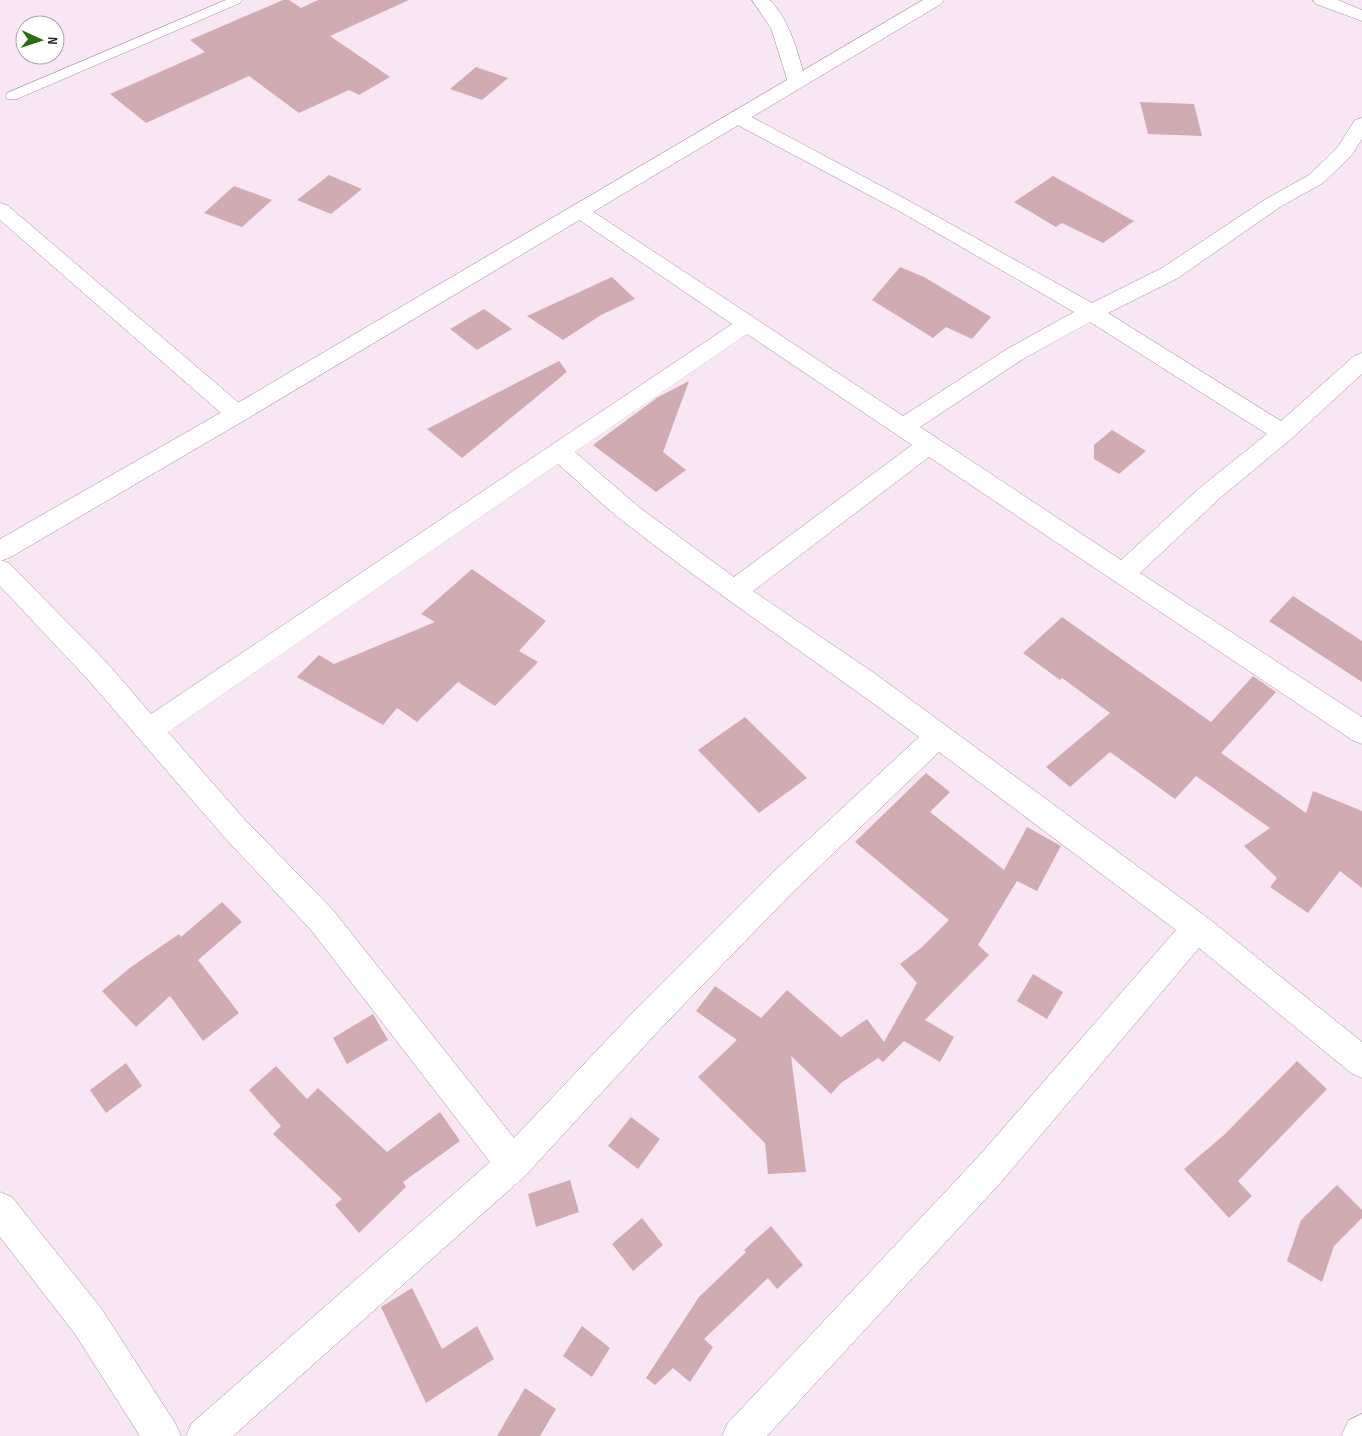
<svg xmlns="http://www.w3.org/2000/svg" width="1362" height="1436" font-family="'Sofia Sans Condensed',sans-serif">
  <style>
    .building { fill: #d0acb2 }
    .lines { fill: none; stroke-linecap: round; stroke-linejoin: round }
    .service-casing { stroke: #a1909e; stroke-width: 1 }
    .minor-casing { stroke: #a1909e; stroke-width: 1 }
    .tertiary-casing { stroke: #a1909e; stroke-width: 1 }
    .service { fill: #fff; fill-rule: evenodd }
    .minor { fill: #fff; fill-rule: evenodd }
    .tertiary { fill: #fff; fill-rule: evenodd }
  </style>
  <rect width="100%" height="100%" fill="#f8e6f5"/>
  <g class="building">
    <polygon points="283,0 289,0 301,8 318,0 409,0 330,36 390,77 359,95 349,90 299,113 249,76 146,123 110,94 205,52 190,40"/>
    <polygon points="476,67 508,78 482,100 450,89"/>
    <polygon points="1140,102 1194,104 1202,136 1148,134"/>
    <polygon points="329,175 362,189 331,214 297,200"/>
    <polygon points="1053,176 1134,221 1103,243 1062,223 1056,227 1014,202"/>
    <polygon points="234,186 272,200 242,227 204,213"/>
    <polygon points="900,267 924,277 991,317 972,339 946,327 933,338 872,300"/>
    <polygon points="612,277 635,299 601,315 563,340 527,316"/>
    <polygon points="484,309 512,329 477,350 450,329"/>
    <polygon points="559,361 567,372 462,458 427,429"/>
    <polygon points="689,381 663,452 686,470 656,492 593,445 658,397"/>
    <polygon points="1112,430 1146,451 1119,474 1094,459 1094,445"/>
    <polygon points="472,569 546,621 519,651 538,662 495,706 458,682 417,722 397,708 383,725 297,677 319,655 334,664 435,622 421,614"/>
    <polygon points="1293,596 1362,641 1362,682 1269,621"/>
    <polygon points="1062,617 1211,722 1253,676 1276,692 1221,753 1306,813 1313,791 1362,811 1362,888 1340,871 1308,913 1270,887 1277,878 1244,846 1270,828 1196,776 1175,799 1110,752 1070,787 1046,767 1110,713 1062,678 1060,680 1023,653"/>
    <polygon points="745,717 807,778 759,813 698,750"/>
    <polygon points="926,773 950,792 930,812 1004,870 1027,827 1061,846 1037,891 1017,881 978,945 989,955 925,1020 954,1037 940,1062 904,1041 883,1062 878,1058 841,1083 831,1094 791,1056 806,1172 768,1174 765,1143 698,1077 737,1040 696,1011 715,986 761,1018 787,990 841,1037 867,1019 884,1042 917,983 900,964 921,948 949,920 855,842"/>
    <polygon points="222,902 242,922 198,960 239,1013 203,1041 170,996 136,1027 102,991 131,967 179,934 181,937"/>
    <polygon points="1033,974 1063,992 1047,1019 1017,1001"/>
    <polygon points="373,1014 388,1040 347,1064 333,1038"/>
    <polygon points="1297,1061 1327,1089 1238,1181 1252,1196 1229,1218 1184,1169 1224,1135"/>
    <polygon points="126,1063 142,1086 106,1113 90,1090"/>
    <polygon points="276,1066 307,1099 318,1088 387,1152 440,1112 460,1141 403,1182 406,1187 359,1233 335,1205 342,1199 273,1134 281,1126 249,1090"/>
    <polygon points="631,1117 660,1139 638,1169 608,1146"/>
    <polygon points="570,1180 579,1212 536,1227 528,1194"/>
    <polygon points="1337,1185 1362,1210 1362,1218 1334,1246 1322,1282 1287,1261 1301,1220"/>
    <polygon points="642,1218 663,1245 633,1271 612,1244"/>
    <polygon points="771,1226 803,1265 777,1289 768,1278 704,1339 713,1347 690,1382 673,1368 655,1385 646,1378 699,1297 746,1252 744,1250"/>
    <polygon points="412,1288 442,1349 477,1326 494,1359 426,1403 381,1307"/>
    <polygon points="582,1326 610,1348 592,1377 563,1356"/>
    <polygon points="525,1388 556,1409 540,1436 497,1436"/>
  </g>
  <g class="lines">
    <defs>
      <polygon id="service" points="226,0 242,0 240,3 17,99 7,99 6,96 7,93"/>
      <g id="minor">
        <path d="M752,0H770C791,23 798,53 806,82L804,86L797,88L790,86L788,82L771,28Z"/>
        <polygon points="1313,0 1338,0 1362,10 1362,21 1316,4"/>
        <path d="M737,111L744,113L913,203L1092,303L1162,268L1266,199L1309,175L1337,148L1355,120L1362,118V139L1351,156L1323,183L1280,207L1178,278L1108,313L1281,421L1354,356L1362,353V374L1291,439L1220,498L1140,573L1362,717V744L1352,740L929,457L753,591L877,675L1208,918L1362,1042V1078L1351,1073L1199,948L1002,1181L767,1436H722L728,1423L978,1157L1176,930L939,752L792,893L661,1028L525,1176L233,1436H186L192,1423L490,1162L311,930L225,838L90,682L0,586V560L9,563L110,666L151,714L732,324L572,215L569,211L572,207L579,205L586,207L903,416L1007,349L1074,312L899,211L730,121L727,117L730,113ZM1090,322L1267,434L1202,486L1121,560L920,427L1023,359ZM747,334L912,445L734,577L640,508L575,452ZM558,464C580,483 601,504 624,522C720,597 821,664 919,737L770,875L639,1006L514,1138L333,910L245,820L168,732Z"/>
        <polygon points="0,203 7,205 245,408 249,414 245,420 237,422 229,420 0,220"/>
        <polygon points="0,1192 12,1197 101,1308 175,1423 181,1436 140,1436 75,1334 0,1237"/>
        <polygon points="1362,1414 1362,1436 1341,1436 1349,1420"/>
      </g>
      <polygon id="tertiary" points="923,0 944,0 941,4 245,420 9,558 0,561 0,539 229,408"/>
    </defs>
    <use href="#service" class="service-casing"/>
    <use href="#minor" class="minor-casing"/>
    <use href="#tertiary" class="tertiary-casing"/>
    <use href="#service" class="service"/>
    <use href="#minor" class="minor"/>
    <use href="#tertiary" class="tertiary"/>
  </g>
  <g transform="translate(40 40) rotate(93)"><circle r="24" fill="#ffffff" stroke="#aaa7aa"/>
  <path d="M0-4L9 19L0 12L-9 19Z" fill="#286e0c"/>
  <text y="-8" font-size="14" font-weight="bold" text-anchor="middle" fill="#2b242a">N</text>
  </g>
</svg>
